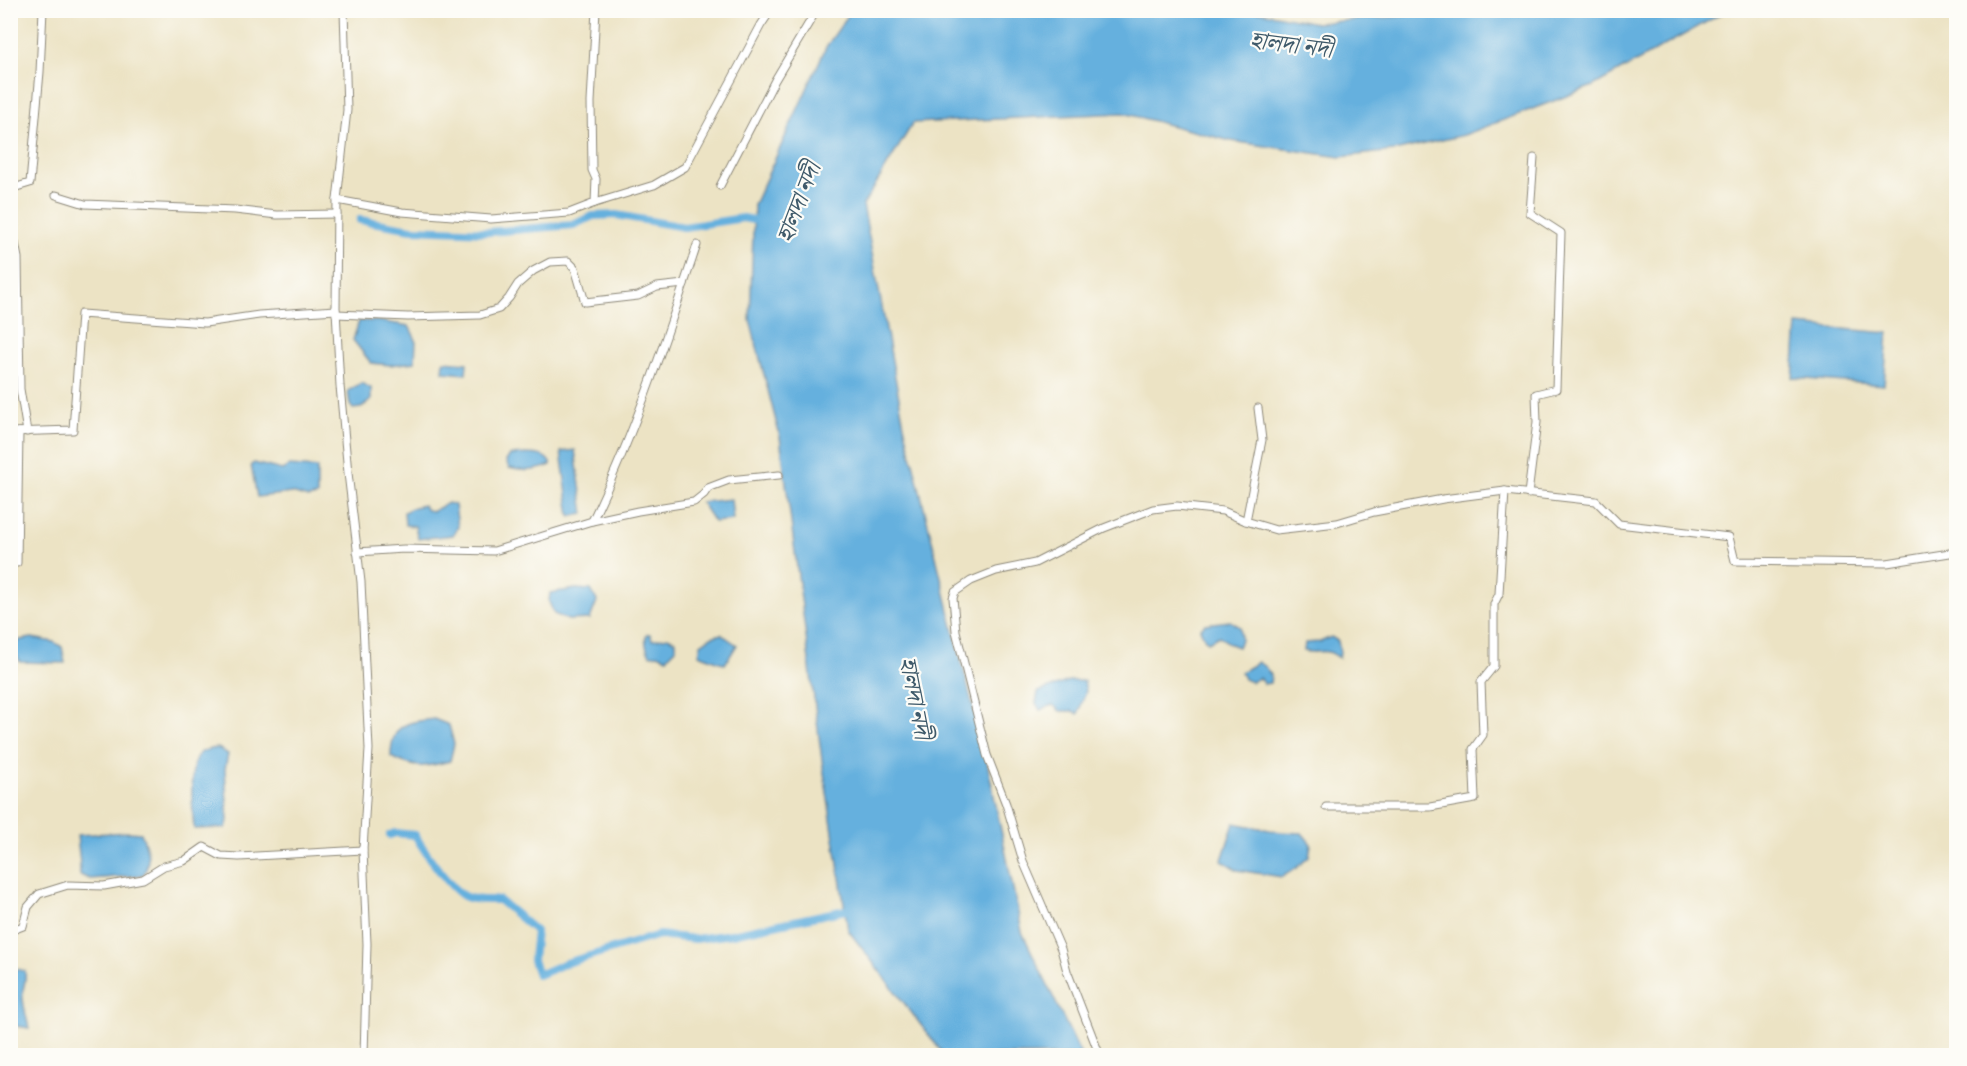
<svg xmlns="http://www.w3.org/2000/svg" width="1967" height="1066" font-family="'IM FELL English','Noto Serif Bengali',serif">
  <style>
    .water { fill: #65b0de; stroke: #486e84; stroke-width: 1.5 }
    .lines { fill: none; stroke-linecap: round; stroke-linejoin: round }
    .canal { stroke: #65b0de; stroke-width: 8 }
    .minor-casing { stroke: #8c8778; stroke-width: 9 }
    .minor { stroke: #fff; stroke-width: 7 }
    .labels { text-anchor: middle; dominant-baseline: central; stroke-width: 4.5; stroke-linejoin: round; paint-order: stroke }
    .water-label { font-size: 24px; font-style: italic; fill: #3f5a6a; stroke: #fdfcf7 }
  </style>
  <rect width="100%" height="100%" fill="#fdfcf7"/>
  <filter id="ink" filterUnits="userSpaceOnUse"><feTurbulence type="fractalNoise" baseFrequency=".0167" numOctaves="2"/><feDisplacementMap in="SourceGraphic" scale="12" xChannelSelector="R" yChannelSelector="G"/><feConvolveMatrix kernelMatrix="1 2 1 2 8 2 1 2 1" color-interpolation-filters="sRGB"/></filter>
  <filter id="wash" filterUnits="userSpaceOnUse"><feTurbulence type="fractalNoise" baseFrequency=".008" numOctaves="4" result="noise"/><feDisplacementMap in="SourceGraphic" scale="24" xChannelSelector="R" yChannelSelector="G"/><feGaussianBlur stdDeviation="1.35" result="paint"/><feColorMatrix in="noise" values="0 0 0 0 0 0 0 0 0 0 0 0 0 0 0 0 0 1.4 0 .05"/><feComposite in="paint" operator="in"/></filter>
  <g filter="url(#wash)">
    <rect width="100%" height="100%" fill="#ece3c4"/>
    <g class="water">
      <polygon points="1250,10 1316,23 1403,16 1430,10 1726,11 1593,86 1464,135 1394,151 1340,157 1231,141 1123,113 913,123 863,205 904,425 962,664 986,757 1022,932 1081,1055 944,1055 848,930 822,760 780,437 750,320 754,205 826,47 851,11"/>
      <polygon points="359,321 379,321 409,326 416,340 415,362 390,365 371,363 353,340"/>
      <polygon points="1797,325 1888,333 1884,385 1793,378"/>
      <polygon points="444,361 467,363 466,374 443,372"/>
      <polygon points="361,383 371,388 371,400 361,408 353,409 350,405 348,391"/>
      <polygon points="575,450 584,514 570,516 561,452"/>
      <path d="M527,454C537,455 547,454 551,465C537,471 523,472 509,468L506,461L510,455Z"/>
      <polygon points="254,463 282,470 289,466 317,468 317,496 308,498 292,493 257,497 251,465"/>
      <polygon points="731,499 733,520 714,522 701,502"/>
      <polygon points="448,503 455,505 458,527 453,535 418,539 415,526 405,525 404,512 414,507 423,505 427,510 433,511"/>
      <polygon points="576,589 591,590 597,601 590,619 568,620 554,614 549,602 550,593"/>
      <polygon points="1230,621 1240,627 1241,640 1238,647 1230,644 1219,636 1208,642 1205,639 1200,629 1205,624"/>
      <path d="M647,634H650L652,640L668,637L676,641V649L667,658L658,654L651,655C646,651 644,639 647,634Z"/>
      <polygon points="721,634 737,645 725,664 699,654 701,644 711,637"/>
      <path d="M1331,637L1338,641L1340,653L1339,658C1325,646 1319,655 1304,651L1305,643L1320,642Z"/>
      <polygon points="32,638 54,642 62,647 65,663 20,662 13,648 20,640"/>
      <polygon points="1258,662 1265,667 1271,675 1270,683 1264,684 1259,678 1251,682 1244,679 1241,672"/>
      <polygon points="1069,681 1084,681 1086,691 1078,714 1072,711 1060,711 1053,705 1040,710 1036,703 1038,692"/>
      <path d="M434,719L449,725L454,744L450,761C423,768 416,769 391,757C391,725 405,722 434,719Z"/>
      <path d="M218,748L228,754L225,769L228,821L226,828L194,829C193,811 187,765 200,753C205,749 211,749 218,748Z"/>
      <polygon points="1234,823 1280,832 1302,833 1311,844 1309,857 1295,869 1282,877 1237,870 1222,860"/>
      <path d="M129,832L141,833C147,847 152,862 143,875L90,879L80,875V864L77,835Z"/>
      <path d="M17,969L25,971C27,983 21,988 23,999C24,1009 27,1019 29,1028L11,1025V974Z"/>
    </g>
    <g class="lines">
      <g class="canal">
        <polyline points="360,220 412,229 489,232 573,225 593,216 616,215 684,227 743,218 764,222"/>
        <path d="M390,835L395,833L415,835C423,849 452,892 466,897C477,901 488,900 499,900L536,931L533,960L538,975L566,963L659,935L695,939L732,934L855,908"/>
      </g>
    </g>
  </g>
  <g filter="url(#ink)">
    <g class="lines">
      <defs>
        <g id="minor">
          <polyline points="344,10 347,110 337,200 336,310 340,386 348,473 361,582 369,749 363,850 367,944 364,1056"/>
          <polyline points="720,186 775,80 813,16 818,10"/>
          <polyline points="10,189 30,183 40,72 43,10"/>
          <polyline points="56,195 85,204 235,210 277,215 337,214"/>
          <polyline points="337,200 402,212 491,219 569,213 595,203 596,179 592,170 591,102 596,10"/>
          <polyline points="595,203 654,185 685,167 761,25 771,10"/>
          <polyline points="10,218 18,258 20,389 27,432"/>
          <polyline points="336,314 408,317 480,315 499,309 509,298 518,284 533,271 550,262 568,261 575,268 585,302 638,296 657,287 684,284"/>
          <polyline points="10,432 73,430 81,314 205,323 259,315 336,310"/>
          <polyline points="1528,494 1537,422 1536,394 1556,389 1561,233 1530,213 1534,158"/>
          <polyline points="592,521 638,511 694,502 704,494 708,488 729,480 779,475"/>
          <polyline points="1246,521 1262,440 1258,408"/>
          <path d="M357,552L404,549L494,551L592,521C635,433 666,338 697,245"/>
          <polyline points="17,563 19,432"/>
          <polyline points="1326,807 1430,807 1475,799 1473,749 1483,735 1481,682 1494,666 1494,604 1499,594 1505,491"/>
          <polyline points="10,931 23,926 28,907 39,894 68,885 104,886 143,879 164,866 184,861 204,847 221,856 239,857 363,850"/>
          <polyline points="1100,1056 1067,971 1061,949 1023,861 1006,804 987,755 956,631 953,598 955,592 971,581 996,571 1035,563 1104,528 1153,509 1177,506 1223,511 1246,521 1276,530 1337,523 1374,512 1443,499 1505,491 1596,501 1619,524 1729,537 1735,561 1887,563 1956,552"/>
        </g>
      </defs>
      <use href="#minor" class="minor-casing"/>
      <use href="#minor" class="minor"/>
    </g>
  </g>
  <g class="labels">
    <g class="water-label">
      <text transform="translate(1291 46) rotate(7)">হালদা নদী</text>
      <text transform="translate(800 203) rotate(-69)">হালদা নদী</text>
      <text transform="translate(914 698) rotate(79)">হালদা নদী</text>
    </g>
  </g>
  <rect width="1967" height="1066" fill="none" stroke="#fdfcf7" stroke-width="36"/>
</svg>
